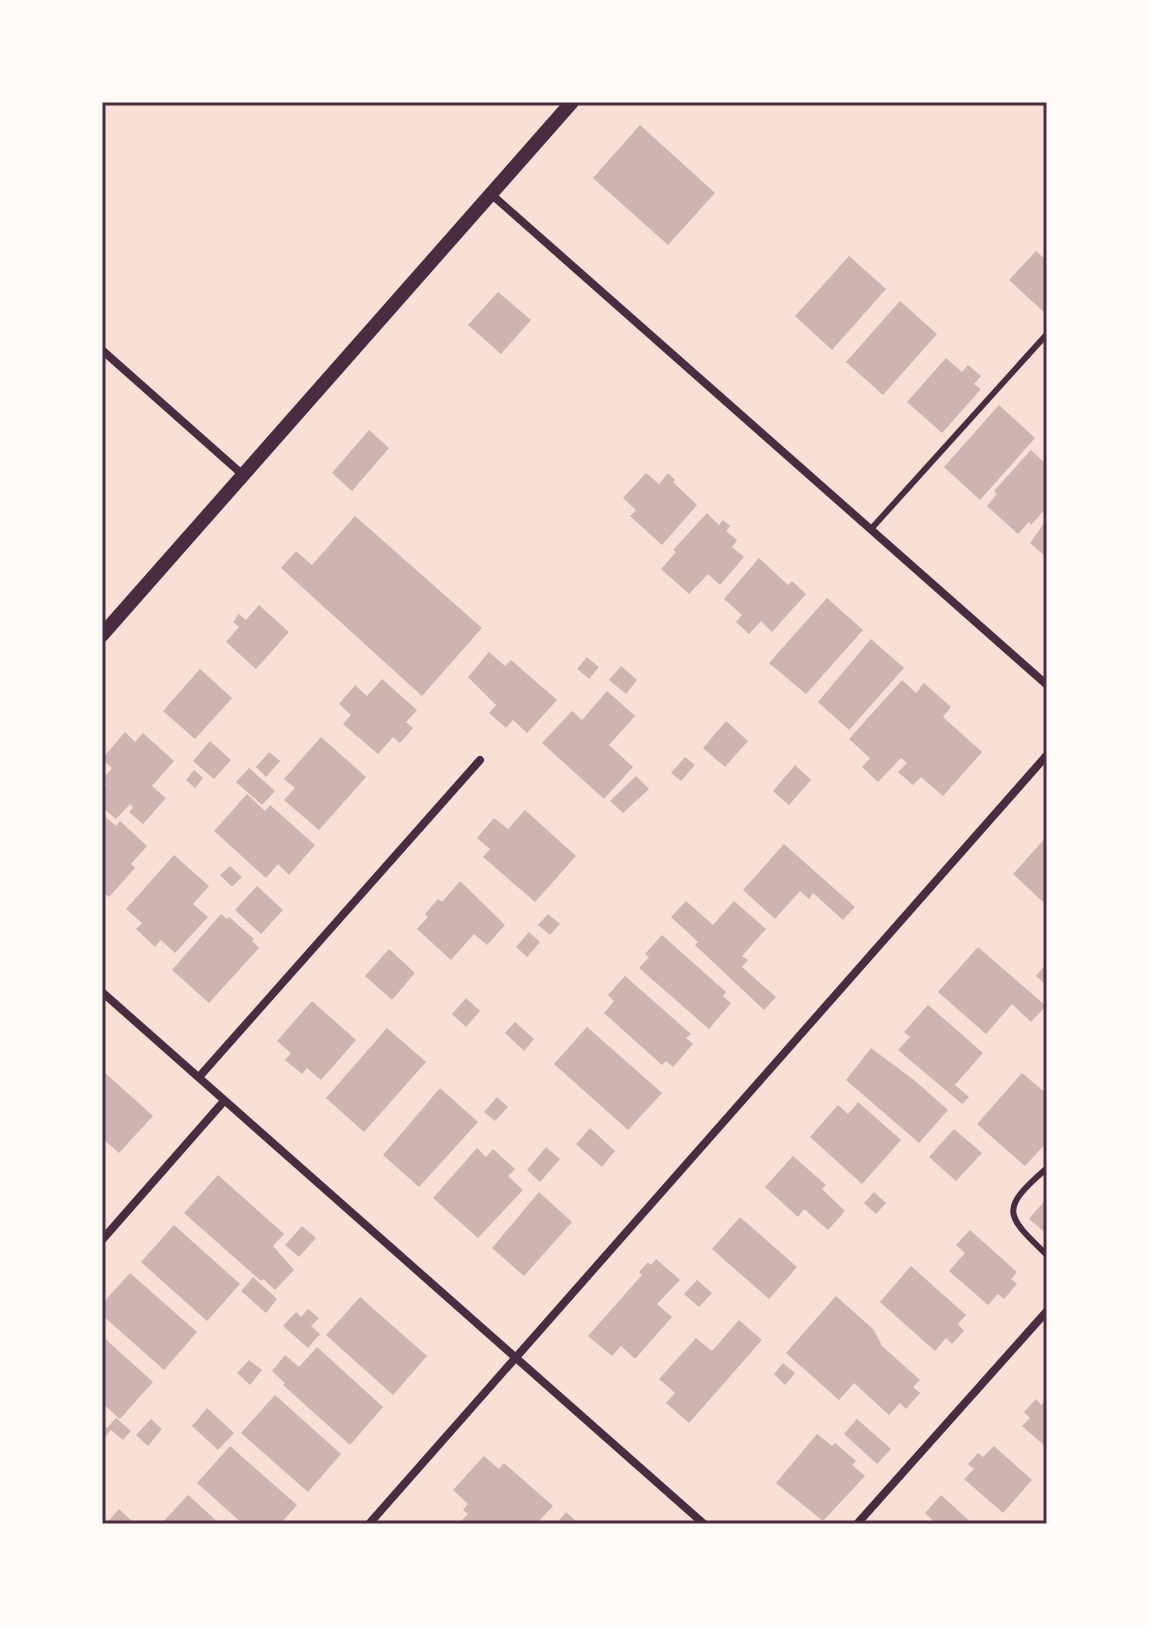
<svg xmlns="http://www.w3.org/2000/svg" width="1149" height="1626" font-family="'PT Sans',sans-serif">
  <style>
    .building { fill: #ccb4b1 }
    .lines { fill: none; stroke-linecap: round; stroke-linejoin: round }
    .service { stroke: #4a2c40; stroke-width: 6 }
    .minor { stroke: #4a2c40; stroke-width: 8 }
    .tertiary { stroke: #4a2c40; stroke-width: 14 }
    .neatline { fill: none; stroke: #4a2c40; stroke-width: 3 }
  </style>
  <rect width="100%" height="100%" fill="#f7e1d7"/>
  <g class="building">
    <polygon points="640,125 715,193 668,245 593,178"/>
    <polygon points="1036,251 1047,261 1047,315 1009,280"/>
    <polygon points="849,256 886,289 832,350 795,316"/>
    <polygon points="498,292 531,320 501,354 468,325"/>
    <polygon points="900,301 937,334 883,395 846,362"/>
    <polygon points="946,358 962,372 968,365 981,376 974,384 981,389 942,433 907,402"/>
    <polygon points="999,405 1035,438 980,500 944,467"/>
    <polygon points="369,430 389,448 352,491 332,473"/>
    <polygon points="1031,450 1047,465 1047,507 1031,525 1029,522 1018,534 987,506 997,494 994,491"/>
    <polygon points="646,473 659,484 668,473 675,480 673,482 697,505 662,545 630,516 636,510 623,498"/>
    <polygon points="707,513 719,525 723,520 730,526 726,531 737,540 732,547 744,557 720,585 708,574 689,594 661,569 676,552 673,550"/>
    <polygon points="355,516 482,628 422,696 281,568 296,551 312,565"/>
    <polygon points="1047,519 1047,558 1030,543"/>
    <polygon points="759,558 788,585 792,581 806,594 772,632 761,621 749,634 736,622 742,615 724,599"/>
    <polygon points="827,598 863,630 806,694 769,663"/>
    <polygon points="259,605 289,632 256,669 226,642 239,627 233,622 239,614 246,620"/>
    <polygon points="871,639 904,668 849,730 818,702"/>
    <polygon points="489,652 505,666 511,660 557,700 527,733 513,720 506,728 489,713 496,705 468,677"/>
    <polygon points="587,657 599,667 589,679 577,669"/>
    <polygon points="621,666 637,680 626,694 609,680"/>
    <polygon points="200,669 232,698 195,739 163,711"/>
    <polygon points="382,679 417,710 406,722 413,728 400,743 393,737 378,754 343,724 351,715 339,704 355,685 367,696"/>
    <polygon points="902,680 916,693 924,683 951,707 943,717 982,752 943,796 921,777 913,785 898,772 907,763 901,758 878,782 862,767 870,758 849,739"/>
    <polygon points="607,691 635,716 609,745 633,767 604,799 542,743 572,711 582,720"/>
    <polygon points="726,721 748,741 725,767 703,748"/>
    <polygon points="125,732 135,742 143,733 174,761 152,786 166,798 143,824 129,812 133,807 130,804 116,819 102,807 102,789 107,784 102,780 112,768 102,759"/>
    <polygon points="321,737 366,777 319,830 284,800 295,788 284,779"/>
    <polygon points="210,741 231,760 214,779 193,761"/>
    <polygon points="269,752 280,761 266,777 256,767"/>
    <polygon points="685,757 695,765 681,781 671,773"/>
    <polygon points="795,765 811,780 789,805 773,791"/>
    <polygon points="249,768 275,791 262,805 236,782"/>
    <polygon points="194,770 203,778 195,788 186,780"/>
    <polygon points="636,776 649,789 623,813 610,801"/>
    <polygon points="247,794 265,811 270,805 315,845 289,875 278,864 266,878 214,831"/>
    <polygon points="525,810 576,856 535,902 483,857 490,849 477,838 494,818 508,829"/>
    <polygon points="102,814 116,826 120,821 147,846 131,864 135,868 109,897 102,891"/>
    <polygon points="1047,836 1047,897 1043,902 1013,874"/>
    <polygon points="784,844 855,907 843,920 813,893 809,899 800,891 775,919 743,890"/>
    <polygon points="174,855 209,886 193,904 208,917 175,953 161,940 155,947 136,929 142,923 126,909"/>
    <polygon points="230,866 242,877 232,887 220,875"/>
    <polygon points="460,881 505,925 487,945 474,934 451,960 417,929 428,917 425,914 438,899 442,902"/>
    <polygon points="257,886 283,910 261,934 235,910"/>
    <polygon points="686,901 713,925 734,901 766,929 742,956 748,960 742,967 776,997 764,1010 695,945 698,942 671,917"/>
    <polygon points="221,914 227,919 229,917 254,939 252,941 259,948 209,1003 172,970"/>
    <polygon points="548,914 560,924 550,935 538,925"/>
    <polygon points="529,932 540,942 527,957 516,947"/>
    <polygon points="662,935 726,992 723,996 731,1003 709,1029 639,968 649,957 645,954"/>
    <polygon points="978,947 1046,1006 1031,1022 1012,1004 986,1034 938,992"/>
    <polygon points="389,949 415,973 392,1000 365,976"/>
    <polygon points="1045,965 1047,966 1045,984 1036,976"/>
    <polygon points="625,976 691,1034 686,1038 693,1044 673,1067 666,1061 662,1065 604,1013 614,1001 608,995"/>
    <polygon points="466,998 480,1011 466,1027 452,1014"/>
    <polygon points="312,1001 356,1040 321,1080 307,1068 302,1074 285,1060 291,1053 277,1041"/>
    <polygon points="928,1005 983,1053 955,1085 969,1097 962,1104 898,1050 910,1037 904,1032"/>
    <polygon points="515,1022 534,1039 524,1051 505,1033"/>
    <polygon points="587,1027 662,1093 628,1130 554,1064"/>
    <polygon points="387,1028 426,1062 364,1132 326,1098"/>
    <polygon points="871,1048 914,1080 948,1110 919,1143 846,1080"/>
    <polygon points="102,1070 153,1116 119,1153 102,1138"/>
    <polygon points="1022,1073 1047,1094 1047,1142 1025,1166 977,1124"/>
    <polygon points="440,1088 478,1122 419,1187 383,1155"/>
    <polygon points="497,1097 508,1107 495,1121 484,1112"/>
    <polygon points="858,1102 901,1140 862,1184 810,1137 838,1105 848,1114"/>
    <polygon points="590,1128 615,1151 602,1167 576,1144"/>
    <polygon points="954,1129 982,1153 956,1181 929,1157"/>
    <polygon points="546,1147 560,1159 540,1182 527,1170"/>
    <polygon points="477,1148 486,1157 493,1149 515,1169 508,1176 523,1190 478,1238 433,1198"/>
    <polygon points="793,1156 826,1185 822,1189 845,1211 828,1230 804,1209 798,1217 765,1187"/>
    <polygon points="218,1175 284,1234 273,1246 294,1270 275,1290 263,1279 261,1281 184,1213"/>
    <polygon points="539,1192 572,1222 524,1276 492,1248"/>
    <polygon points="874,1192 886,1203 876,1214 864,1203"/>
    <polygon points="1047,1198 1047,1234 1029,1219"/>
    <polygon points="740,1217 797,1267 769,1299 712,1249"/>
    <polygon points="174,1225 240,1284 207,1321 141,1262"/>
    <polygon points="302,1226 316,1238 299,1257 285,1245"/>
    <polygon points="970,1230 1017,1272 1011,1279 1017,1284 1004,1299 998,1294 988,1305 949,1271 965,1253 956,1245"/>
    <polygon points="656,1259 680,1280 657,1304 672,1317 635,1359 621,1346 612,1356 588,1336 642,1275 639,1272 648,1262 651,1265"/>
    <polygon points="911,1266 966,1315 958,1324 964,1331 952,1344 946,1338 935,1351 880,1302"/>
    <polygon points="130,1273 197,1332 164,1370 102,1315 102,1304"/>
    <polygon points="253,1277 277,1299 266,1313 241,1291"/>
    <polygon points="697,1280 712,1293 699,1307 684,1294"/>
    <polygon points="836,1296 874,1330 882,1346 920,1380 913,1387 920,1393 906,1409 900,1403 889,1415 854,1383 839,1400 786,1353"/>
    <polygon points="360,1297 427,1356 393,1395 326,1335"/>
    <polygon points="308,1309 319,1318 311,1326 320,1334 308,1348 283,1326 296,1312 301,1317"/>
    <polygon points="739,1320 762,1340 689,1423 666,1403 675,1393 659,1379 696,1338 712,1351"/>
    <polygon points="102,1336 153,1382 120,1419 102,1403"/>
    <polygon points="317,1347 383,1407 350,1445 283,1385 285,1383 272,1371 285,1355 299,1367"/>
    <polygon points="249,1360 262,1370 250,1385 237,1373"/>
    <polygon points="783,1363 795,1373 785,1385 774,1374"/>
    <polygon points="275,1395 341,1454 308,1492 241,1433"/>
    <polygon points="1047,1398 1047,1448 1022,1426 1030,1418 1024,1412 1036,1399 1041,1405"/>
    <polygon points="207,1408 234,1433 218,1450 192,1426"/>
    <polygon points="116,1418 131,1431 123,1440 111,1430 102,1440 102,1423 107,1428"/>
    <polygon points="151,1419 162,1429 148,1446 136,1435"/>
    <polygon points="857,1419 891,1449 877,1464 844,1434"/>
    <polygon points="817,1434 832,1446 835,1443 856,1461 852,1465 865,1476 823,1521 776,1483"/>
    <polygon points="230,1446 297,1505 280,1524 243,1524 197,1483"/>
    <polygon points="994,1446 1032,1480 1003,1513 964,1479 974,1469 968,1464 978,1453 983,1457"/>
    <polygon points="484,1456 499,1469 504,1463 553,1506 536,1524 463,1524 460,1522 468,1514 463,1510 468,1504 453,1490"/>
    <polygon points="188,1495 220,1524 161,1524"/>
    <polygon points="941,1495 973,1524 937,1524 925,1513"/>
    <polygon points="119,1509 135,1524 106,1524"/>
    <polygon points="566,1512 579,1524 556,1524"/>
  </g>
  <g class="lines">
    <g class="service">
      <polyline points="871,529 1047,334"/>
      <path d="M1047,1168C1000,1209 1004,1214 1047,1255"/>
    </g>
    <g class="minor">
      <polyline points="491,194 1047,685"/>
      <polyline points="102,350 243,475"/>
      <polyline points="102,992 704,1524"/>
      <polyline points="199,1077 480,760"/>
      <polyline points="102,1240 224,1101"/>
      <polyline points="369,1524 1047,755"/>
      <polyline points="857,1524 1047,1311"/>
    </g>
    <polyline class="tertiary" points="102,635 572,102"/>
  </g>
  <rect width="1149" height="1626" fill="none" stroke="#fffaf5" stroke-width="208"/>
  <rect x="104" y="104" width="941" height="1418" class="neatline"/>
</svg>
